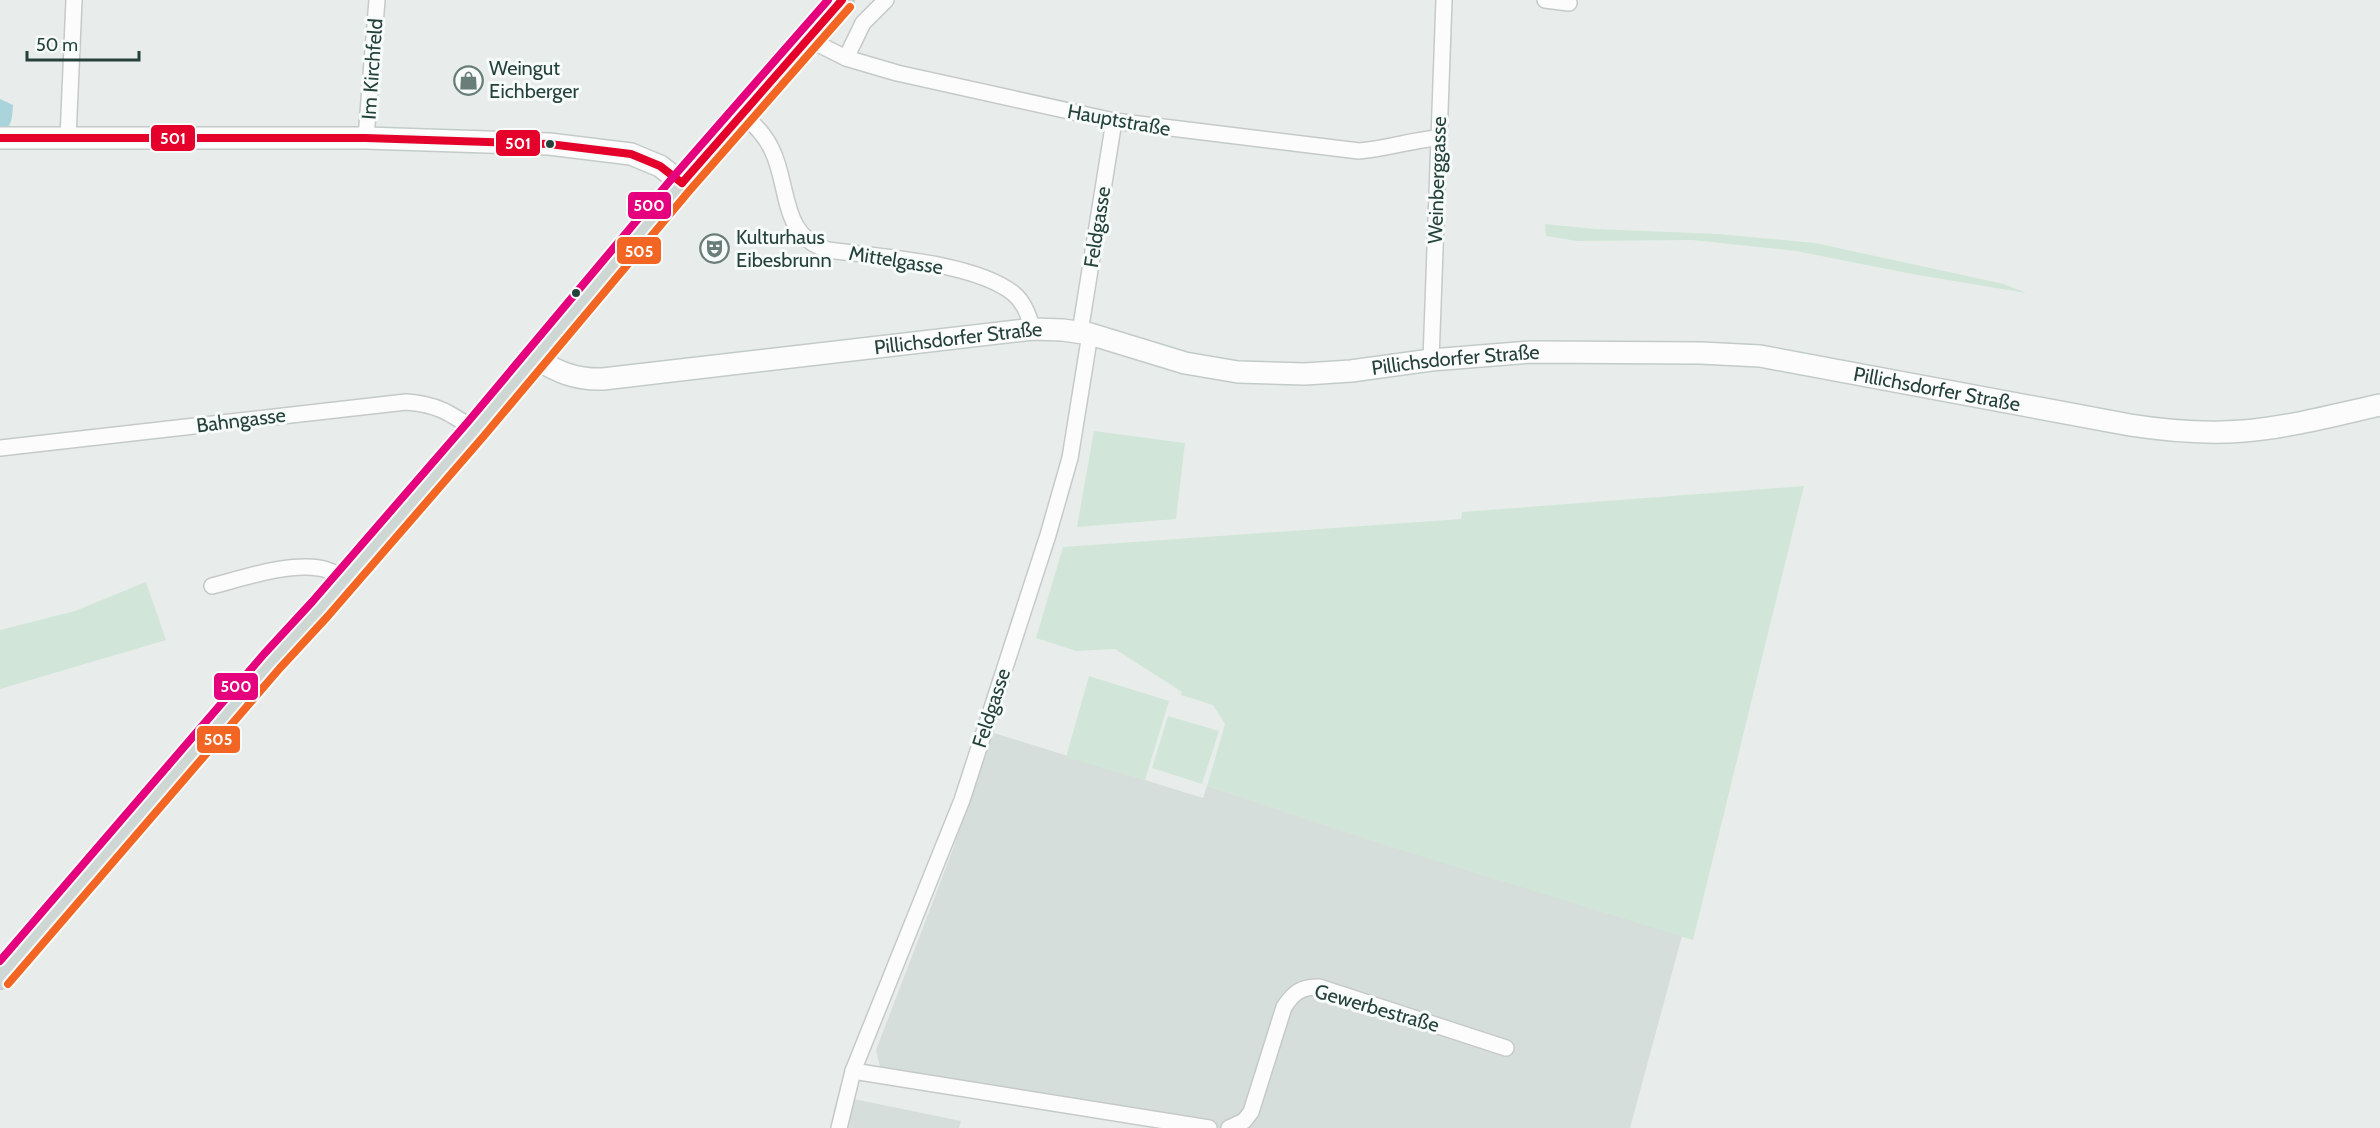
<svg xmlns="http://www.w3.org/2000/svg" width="2380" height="1128" font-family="Cabin,sans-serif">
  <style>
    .built { fill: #d6dedb }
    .green { fill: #d1e6d8 }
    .water { fill: #a9d4db }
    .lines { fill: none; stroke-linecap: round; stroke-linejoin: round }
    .street-casing { stroke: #c5cac8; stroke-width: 18 }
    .secondary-casing { stroke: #c3cbc8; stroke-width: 24 }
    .primary-casing { stroke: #c3ccc9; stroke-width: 26 }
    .street { stroke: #fcfcfc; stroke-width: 15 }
    .secondary { stroke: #fcfcfc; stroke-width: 21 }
    .primary { stroke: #cfd7d5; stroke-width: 22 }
    .bus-1-casing { stroke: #f7fbf9; stroke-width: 12 }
    .bus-2-casing { stroke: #f7fbf9; stroke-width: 12 }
    .bus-3-casing { stroke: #f7fbf9; stroke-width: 12 }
    .bus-1 { stroke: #e4002b; stroke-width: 8 }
    .bus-2 { stroke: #f26522; stroke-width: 8 }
    .bus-3 { stroke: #e5007d; stroke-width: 8 }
    .bus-dot { fill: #24423a; stroke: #f7fbf9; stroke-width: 2 }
    .labels { text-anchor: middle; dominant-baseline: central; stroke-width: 6; stroke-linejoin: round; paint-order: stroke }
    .poi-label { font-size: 20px; fill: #24423a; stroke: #f7fbf9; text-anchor: start }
    .street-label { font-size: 20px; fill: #24423a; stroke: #f7fbf9 }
    .line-badge { stroke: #f7fbf9; stroke-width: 2 }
    .badge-label { font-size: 16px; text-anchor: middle; font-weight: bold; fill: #fff }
  </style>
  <rect width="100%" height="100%" fill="#e8edeb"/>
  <g class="built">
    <polygon points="991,732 1203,798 1207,786 1682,936 1630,1128 1216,1128 1195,1118 880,1067 876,1050 953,849"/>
    <polygon points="854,1099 961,1121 959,1128 847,1128"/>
  </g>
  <g class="green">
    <polygon points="1545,224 1596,229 1718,234 1815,243 2004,284 2026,293 1912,274 1796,251 1692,240 1577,241 1546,236"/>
    <polygon points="1094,431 1185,443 1176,519 1077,527"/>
    <polygon points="1804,486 1693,940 1388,846 1207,786 1225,724 1213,705 1181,695 1182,692 1115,649 1076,651 1036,638 1063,547 1461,519 1462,512"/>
    <polygon points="146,582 166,640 0,689 0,630 75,611"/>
    <polygon points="1089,676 1169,701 1145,780 1066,757"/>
    <polygon points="1168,716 1219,731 1202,784 1152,768"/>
  </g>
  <path class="water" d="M0,99L13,105C12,115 13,130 0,130Z"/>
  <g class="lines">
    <defs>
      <g id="street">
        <polyline points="1545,0 1569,3"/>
        <path d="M808,39L846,58L897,73L1114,121L1359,151C1386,149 1411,140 1438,138"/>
        <polyline points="846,58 863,23 886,0"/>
        <path d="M742,114C755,125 765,135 772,150C790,187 780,236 828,250C879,257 973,262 1013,293C1025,303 1028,315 1033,329"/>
        <polyline points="68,138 74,0"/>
        <polyline points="366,138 377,0"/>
        <polyline points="1080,332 1114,121"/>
        <polyline points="1431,360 1444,0"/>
        <path d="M0,448L406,402C437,404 450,413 475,430"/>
        <path d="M212,586C243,578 287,563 319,568C328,569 338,575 346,578"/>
        <polyline points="853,1071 1209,1128"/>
        <polyline points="839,1128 853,1071 962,800 1048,535 1070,458 1090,334"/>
        <path d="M1229,1128L1244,1121L1251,1112L1284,1007C1294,992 1301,987 1319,987L1506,1048"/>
      </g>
      <g id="secondary">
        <polyline points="0,138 366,138 549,144 631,154 660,166 682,183"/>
        <path id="s1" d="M535,358C557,372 576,380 603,379L1033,329L1063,330L1090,334L1185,363L1238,372L1305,374L1351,371L1431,360L1531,352L1701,353L1760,356L2130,425C2168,431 2206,434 2244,431C2290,427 2335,415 2380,405"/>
      </g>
      <polyline id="primary" points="0,977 272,661 320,609 475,430 682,183 842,0"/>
    </defs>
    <use href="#street" class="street-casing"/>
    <use href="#secondary" class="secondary-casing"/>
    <use href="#primary" class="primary-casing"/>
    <use href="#street" class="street"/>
    <use href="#secondary" class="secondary"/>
    <use href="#primary" class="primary"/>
    <defs>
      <g id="bus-1">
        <polyline points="0,138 366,138 549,144 631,154 660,166 682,183"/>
        <polyline points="682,183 842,0"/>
      </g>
      <polyline id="bus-2" points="8,984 280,668 328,616 483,437 690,190 850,7"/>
      <polyline id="bus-3" points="0,961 264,654 312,602 467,423 674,176 828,0"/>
    </defs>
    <use href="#bus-1" class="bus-1-casing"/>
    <use href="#bus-2" class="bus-2-casing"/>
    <use href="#bus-3" class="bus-3-casing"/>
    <use href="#bus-1" class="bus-1"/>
    <use href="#bus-2" class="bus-2"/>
    <use href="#bus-3" class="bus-3"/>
  </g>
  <defs>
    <symbol id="shop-ring" viewBox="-11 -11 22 22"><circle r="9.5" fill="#f7fbf9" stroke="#697e78" stroke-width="1.5"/><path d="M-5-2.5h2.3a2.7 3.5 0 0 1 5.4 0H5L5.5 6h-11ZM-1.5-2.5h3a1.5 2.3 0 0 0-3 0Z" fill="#697e78"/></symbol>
    <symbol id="theatre-ring" viewBox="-11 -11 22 22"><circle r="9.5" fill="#f7fbf9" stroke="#697e78" stroke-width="1.5"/><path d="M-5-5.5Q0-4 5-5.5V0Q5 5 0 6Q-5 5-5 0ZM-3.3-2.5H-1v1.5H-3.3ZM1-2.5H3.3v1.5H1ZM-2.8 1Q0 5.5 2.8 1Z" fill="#697e78"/></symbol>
  </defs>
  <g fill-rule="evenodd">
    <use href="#shop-ring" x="452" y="64" width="33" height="33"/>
    <use href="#theatre-ring" x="698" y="232" width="33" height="33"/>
  </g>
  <g class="bus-dot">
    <circle cx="550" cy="144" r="5"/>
    <circle cx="576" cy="293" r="5"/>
  </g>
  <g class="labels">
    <g class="poi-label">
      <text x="489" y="68">Weingut<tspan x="489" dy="23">Eichberger</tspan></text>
      <text x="736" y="237">Kulturhaus<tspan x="736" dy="23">Eibesbrunn</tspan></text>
    </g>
    <g class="street-label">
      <text transform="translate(372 69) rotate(-86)">Im Kirchfeld</text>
      <text transform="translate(1119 120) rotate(10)">Hauptstraße</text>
      <text transform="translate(1437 180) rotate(-88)">Weinberggasse</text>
      <text transform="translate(1097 227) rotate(-81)">Feldgasse</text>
      <text transform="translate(896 260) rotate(9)">Mittelgasse</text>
      <text stroke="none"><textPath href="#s1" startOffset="430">Pillichsdorfer Straße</textPath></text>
      <text stroke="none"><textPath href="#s1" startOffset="934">Pillichsdorfer Straße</textPath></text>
      <text stroke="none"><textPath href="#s1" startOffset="1419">Pillichsdorfer Straße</textPath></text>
      <text transform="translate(241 420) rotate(-7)">Bahngasse</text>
      <text transform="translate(991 708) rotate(-72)">Feldgasse</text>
      <text transform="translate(1377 1008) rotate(16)">Gewerbestraße</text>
    </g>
  </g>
  <g class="line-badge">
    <rect x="150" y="124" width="46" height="28" rx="6" fill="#e4002b"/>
    <rect x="495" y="129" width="46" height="28" rx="6" fill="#e4002b"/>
    <rect x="627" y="191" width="45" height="29" rx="6" fill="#e5007d"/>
    <rect x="616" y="236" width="46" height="29" rx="6" fill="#f26522"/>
    <rect x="213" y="672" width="46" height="29" rx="6" fill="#e5007d"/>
    <rect x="196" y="725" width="45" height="29" rx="6" fill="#f26522"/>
  </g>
  <g class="badge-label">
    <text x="173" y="144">501</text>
    <text x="518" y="149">501</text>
    <text x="649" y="211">500</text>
    <text x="639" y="257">505</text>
    <text x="236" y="692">500</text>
    <text x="218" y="745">505</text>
  </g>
  <path d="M27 51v9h112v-9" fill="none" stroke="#24423a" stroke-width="3"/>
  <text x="36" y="51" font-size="18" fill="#24423a" stroke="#f7fbf9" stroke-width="4.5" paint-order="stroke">50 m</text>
</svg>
